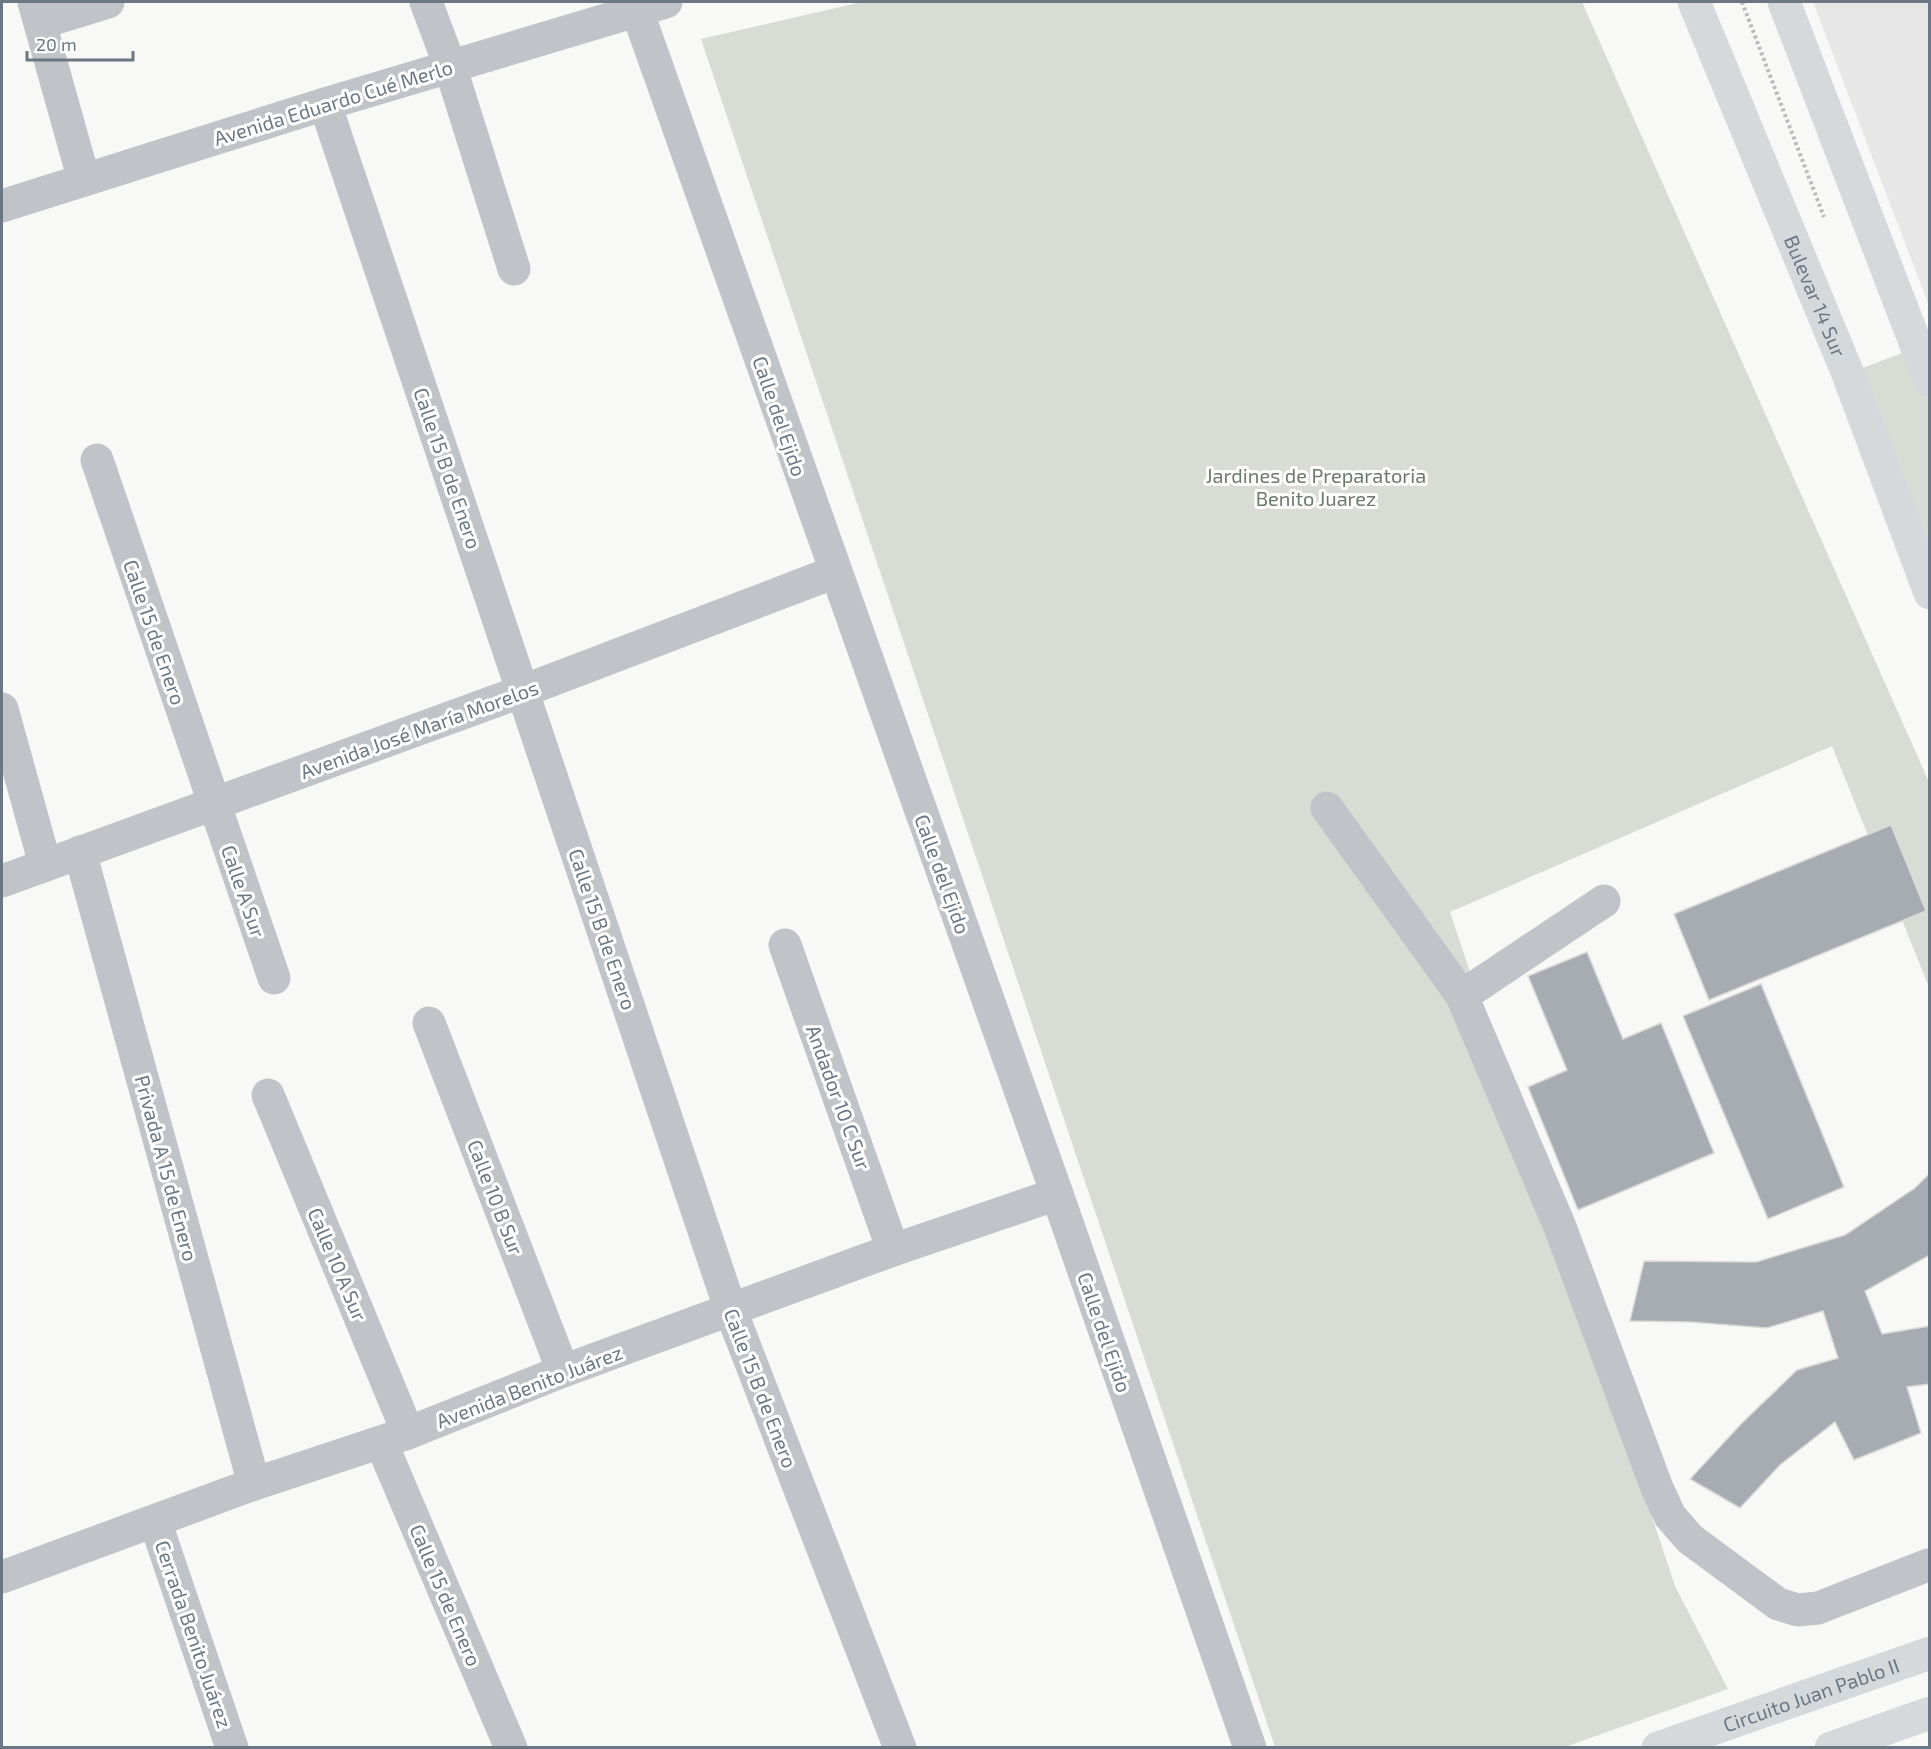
<svg xmlns="http://www.w3.org/2000/svg" width="1931" height="1749" font-family="'Exo 2',sans-serif">
  <style>
    .built { fill: #e6e7e6 }
    .green { fill: #d8dcd5 }
    .building { fill: #a6acb2; stroke: #dadad8; stroke-width: 1.5 }
    .lines { fill: none; stroke-linecap: round; stroke-linejoin: round }
    .path { stroke: #b8bbbe; stroke-width: 4; stroke-dasharray: 3 3; stroke-linecap: butt }
    .minor { stroke: #c0c3c7; stroke-width: 33 }
    .major { stroke: #d5d9dc; stroke-width: 33 }
    .labels { text-anchor: middle; dominant-baseline: central; stroke-width: 6; stroke-linejoin: round; paint-order: stroke }
    .street-label { font-size: 20px; fill: #6b7783; stroke: #fff }
    .park-label { font-size: 20px; fill: #6b7b69; stroke: #fff }
  </style>
  <rect width="100%" height="100%" fill="#f8f8f6"/>
  <polygon class="built" points="1813,2 1929,2 1929,306"/>
  <g class="green">
    <polygon points="862,2 1582,2 1929,782 1929,987 1832,746 1450,912 1675,1586 1728,1689 1565,1747 1275,1747 701,39"/>
    <polygon points="1910,350 1929,402 1929,561 1852,372"/>
  </g>
  <g class="building">
    <polygon points="1891,825 1926,911 1709,1000 1674,914"/>
    <polygon points="1587,952 1623,1039 1661,1023 1714,1153 1578,1210 1528,1087 1567,1070 1528,976"/>
    <polygon points="1761,984 1844,1187 1768,1219 1683,1016"/>
    <polygon points="1930,1173 1930,1255 1865,1291 1882,1334 1930,1326 1930,1384 1907,1387 1921,1433 1854,1460 1835,1422 1780,1465 1740,1508 1690,1479 1742,1423 1797,1370 1838,1358 1823,1311 1767,1328 1690,1322 1630,1321 1644,1261 1756,1262 1845,1235 1915,1188"/>
  </g>
  <g class="lines">
    <polyline class="path" points="1742,2 1824,217"/>
    <g class="minor">
      <polyline points="34,2 84,180"/>
      <polyline points="426,2 450,66 514,269"/>
      <polyline points="634,2 1057,1194 1250,1748"/>
      <polyline points="40,23 108,2"/>
      <polyline points="325,104 731,1311 900,1748"/>
      <polyline points="2,206 325,104 666,2"/>
      <polyline points="97,460 274,978"/>
      <polyline points="2,709 45,864"/>
      <polyline points="1327,808 1462,996"/>
      <polyline points="80,852 254,1484"/>
      <polyline points="2,881 523,691 835,572"/>
      <polyline points="1604,901 1462,996 1560,1227 1657,1488 1670,1516 1690,1539 1778,1604 1798,1610 1818,1608 1928,1565"/>
      <polyline points="785,945 893,1250"/>
      <polyline points="429,1023 563,1371"/>
      <polyline points="268,1095 408,1433"/>
      <polyline points="381,1442 511,1748"/>
      <polyline points="155,1521 232,1748"/>
      <polyline points="2,1577 254,1484 408,1433 563,1371 893,1250 1057,1194"/>
    </g>
    <g class="major">
      <path id="s1" d="M1694,2L1846,369L1930,593"/>
      <polyline points="1784,2 1930,381"/>
      <path id="s2" d="M1658,1748L1930,1653"/>
      <polyline points="1831,1748 1930,1713"/>
    </g>
  </g>
  <g class="labels">
    <g class="street-label">
      <text transform="translate(333 102) rotate(-17)">Avenida Eduardo Cué Merlo</text>
      <text stroke="none"><textPath href="#s1" startOffset="318">Bulevar 14 Sur</textPath></text>
      <text transform="translate(780 416) rotate(71)">Calle del Ejido</text>
      <text transform="translate(448 468) rotate(71)">Calle 15 B de Enero</text>
      <text transform="translate(155 632) rotate(71)">Calle 15 de Enero</text>
      <text transform="translate(419 729) rotate(-20)">Avenida José María Morelos</text>
      <text transform="translate(943 874) rotate(70)">Calle del Ejido</text>
      <text transform="translate(244 891) rotate(71)">Calle A Sur</text>
      <text transform="translate(603 929) rotate(71)">Calle 15 B de Enero</text>
      <text transform="translate(839 1097) rotate(70)">Andador 10 C Sur</text>
      <text transform="translate(167 1168) rotate(75)">Privada A 15 de Enero</text>
      <text transform="translate(496 1197) rotate(69)">Calle 10 B Sur</text>
      <text transform="translate(338 1264) rotate(67)">Calle 10 A Sur</text>
      <text transform="translate(1105 1332) rotate(71)">Calle del Ejido</text>
      <text transform="translate(529 1386) rotate(-21)">Avenida Benito Juárez</text>
      <text transform="translate(761 1388) rotate(69)">Calle 15 B de Enero</text>
      <text transform="translate(446 1595) rotate(67)">Calle 15 de Enero</text>
      <text transform="translate(194 1634) rotate(71)">Cerrada Benito Juárez</text>
      <text stroke="none"><textPath href="#s2" startOffset="162">Circuito Juan Pablo II</textPath></text>
    </g>
    <g class="park-label">
      <text x="1316" y="475">Jardines de Preparatoria<tspan x="1316" dy="23">Benito Juarez</tspan></text>
    </g>
  </g>
  <rect width="1931" height="1749" fill="none" stroke="#6b7783" stroke-width="6"/>
  <path d="M27 51v9h106v-9" fill="none" stroke="#6b7783" stroke-width="3"/>
  <text x="36" y="51" font-size="18" fill="#6b7783" stroke="#ffffff" stroke-width="4.5" paint-order="stroke">20 m</text>
</svg>
